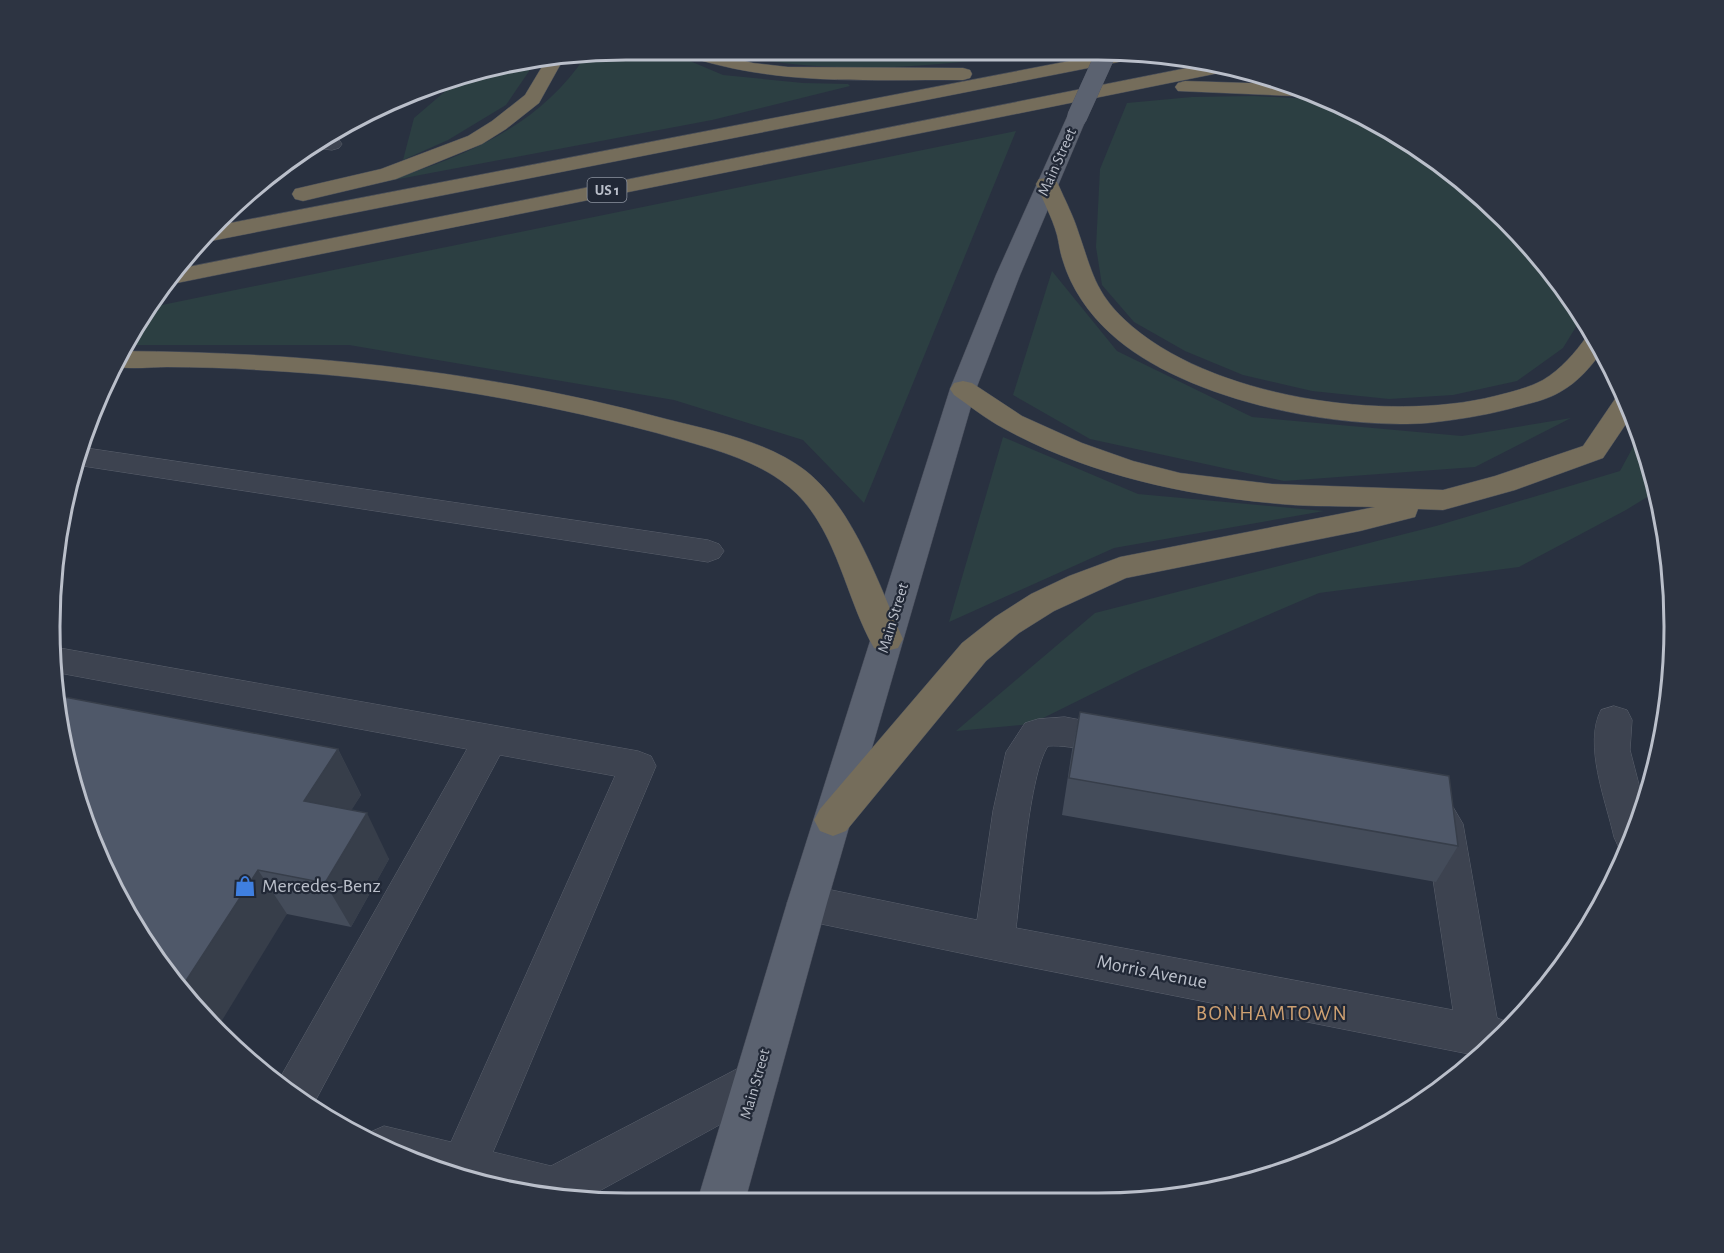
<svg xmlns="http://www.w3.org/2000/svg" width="1724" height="1253" font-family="'Alegreya Sans',sans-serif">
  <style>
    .green { fill: #2c3f42 }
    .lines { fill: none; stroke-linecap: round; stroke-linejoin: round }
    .minor-casing { stroke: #5b616d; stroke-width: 1 }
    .major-casing { stroke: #474c59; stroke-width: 1 }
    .highway-casing { stroke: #484e5a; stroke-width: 1 }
    .minor { fill: #3d4350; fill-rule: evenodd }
    .major { fill: #5b6270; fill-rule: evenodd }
    .highway { fill: #756d5b; fill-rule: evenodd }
    .major-bridge-casing { stroke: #474c59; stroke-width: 20; stroke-linecap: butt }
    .major-bridge { stroke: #5b6270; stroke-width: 20 }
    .wall { fill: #444c5a }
    .shaded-wall { fill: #373e4a }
    .building { fill: #4f5869; stroke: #373e4a; stroke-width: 1.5 }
    .labels { text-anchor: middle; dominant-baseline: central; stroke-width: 4.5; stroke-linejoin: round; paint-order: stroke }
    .shield { fill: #212836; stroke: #8c929e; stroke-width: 1.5 }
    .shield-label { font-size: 15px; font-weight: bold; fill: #babfca }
    .street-label { font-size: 16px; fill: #babfca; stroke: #212836 }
    .near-poi-label { font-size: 20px; fill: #babfca; stroke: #212836; text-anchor: start }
    .near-street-label { font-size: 20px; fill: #babfca; stroke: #212836 }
    .near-neighbourhood-label { font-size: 21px; letter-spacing: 1.5px; fill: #cea071; stroke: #212836 }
    .rim { fill: none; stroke: #babfca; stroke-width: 3 }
  </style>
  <rect width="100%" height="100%" fill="#293140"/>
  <g class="green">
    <path d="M626,50H664L723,75L803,83L848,84L850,86L712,120L383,182C461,158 540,127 586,55Z"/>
    <path d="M712,50H1053C934,67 831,79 712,50Z"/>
    <polygon points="536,61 506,105 448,140 403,160 414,118 463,76 477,69"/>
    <polygon points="1254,96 1312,99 1418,147 1555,275 1582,317 1563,348 1517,381 1453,395 1389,399 1312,391 1243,375 1185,351 1134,322 1102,285 1096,247 1100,169 1127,103 1192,97"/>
    <polygon points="1016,131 864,503 803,440 674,400 349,345 127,345 152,307"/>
    <polygon points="1052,271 1117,351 1252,417 1462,436 1571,418 1475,467 1284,481 1090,439 1013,395"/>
    <polygon points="1639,436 1655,477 1657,491 1626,510 1519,567 1319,593 1140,670 1031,724 956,731 1095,613 1436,526 1620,471"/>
    <polygon points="1003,437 1138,494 1324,511 1114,548 949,622"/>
  </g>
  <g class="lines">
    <defs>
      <g id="minor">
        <polygon points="326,138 339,140 342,144 339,148 332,150 306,147"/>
        <polygon points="86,448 708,540 719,544 724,551 719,558 708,562 83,466 80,465"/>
        <polygon points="54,647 638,751 651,756 656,766 493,1152 551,1166 756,1059 772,1066 778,1081 772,1096 581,1201 477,1184 365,1140 368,1133 384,1126 451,1142 615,776 500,755 312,1107 276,1085 467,749 54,672"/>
        <path d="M1614,706L1627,710L1632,720L1630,750L1645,808L1626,851L1619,848L1614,837C1606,801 1583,744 1601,710Z"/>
        <path d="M1065,717L1133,730L1138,740L1133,750C1106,759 1076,744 1048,746C1029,774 1021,889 1016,928L1453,1010L1425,827L1421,818L1427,807L1440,802L1453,807L1463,824L1497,1018L1513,1024L1479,1056L994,960L807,921L793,915L787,903L793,891L807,885L977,920L993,811L1006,752L1025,723L1038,719Z"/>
      </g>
      <polygon id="major" points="1077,111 1084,113 1087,117 1020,275 976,389 827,903 745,1201 697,1202 787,903 950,389 996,275 1067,117 1070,113"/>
      <g id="highway">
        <path d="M677,50H703L753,63L788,67L963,68L970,70L972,74L970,78L963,80C862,79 778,87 680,54Z"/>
        <polygon points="1116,52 1142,55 1134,59 206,242 199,240 215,226"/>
        <polygon points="564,58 539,103 506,129 482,144 396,179 303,201 295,199 292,194 295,189 381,169 468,136 492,121 525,95 546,60"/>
        <polygon points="1207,64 1232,67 1224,72 172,284 168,283 178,269"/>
        <polygon points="1185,81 1279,84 1300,93 1293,96 1178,91 1175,87 1178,83"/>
        <path d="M1047,178L1055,179L1058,184C1065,200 1074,217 1079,234C1092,271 1095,292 1125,320C1208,398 1388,423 1495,396C1511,392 1528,388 1543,380C1561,369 1575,353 1587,336L1592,334L1602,351C1591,367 1578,382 1560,392C1545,401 1526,404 1509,409C1482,416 1455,420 1428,423C1333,430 1181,399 1110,333C1089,314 1071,288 1063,261C1060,253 1059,243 1057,235C1052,217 1043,201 1036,184L1039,179Z"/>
        <path d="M122,351C307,352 488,371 666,419C713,431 767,441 806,471C854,509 879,585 903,639L898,648L886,651L874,648C846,599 838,535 797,494C760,458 704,447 657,433C526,398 393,377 258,370C228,368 197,367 167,367C150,367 130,370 113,366Z"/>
        <path d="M963,381L972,383L1022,416L1082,443L1133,461L1180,473L1272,484L1443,490L1495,476L1583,446L1617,396L1624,395L1632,415L1603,458L1515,490L1454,507L1443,510L1418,509L1415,517L1360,531L1126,578L1054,611L1019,633L986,661L846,831L833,836L820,831L814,820L820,809L962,643L995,617L1031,594L1069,576L1120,557L1375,507C1341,506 1305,507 1270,503C1178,494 1085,473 1003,428C986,419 970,406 954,395L950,389L954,383Z"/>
      </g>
    </defs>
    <use href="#minor" class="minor-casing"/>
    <use href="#major" class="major-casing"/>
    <use href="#highway" class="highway-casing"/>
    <use href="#minor" class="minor"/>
    <use href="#major" class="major"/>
    <use href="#highway" class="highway"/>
    <defs>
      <polyline id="major-bridge" points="1077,117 1107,51"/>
    </defs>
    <use href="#major-bridge" class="major-bridge-casing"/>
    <use href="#major-bridge" class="major-bridge"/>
  </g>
  <g class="wall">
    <polygon points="1080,712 1458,846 1436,882 1062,815 1072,750"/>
    <polygon points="338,749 361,795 351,810 389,859 351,927 287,914 169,978"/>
  </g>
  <g class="shaded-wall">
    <polygon points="338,749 361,795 329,846 304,801"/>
    <polygon points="367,813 389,859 351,927 325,883"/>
    <polygon points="258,870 287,914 218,1027 180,990"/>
  </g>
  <g class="building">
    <polygon points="54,695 338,749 304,801 367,813 325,883 258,870 180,990 169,978 93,847 54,701"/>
    <polygon points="1080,712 1449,776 1458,846 1069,778"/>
  </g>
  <defs>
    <symbol id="shop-bare" viewBox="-9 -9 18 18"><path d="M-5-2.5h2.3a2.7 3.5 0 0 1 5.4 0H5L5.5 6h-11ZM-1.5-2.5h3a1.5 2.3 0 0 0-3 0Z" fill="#3f7fe0" stroke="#212836" stroke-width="2.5" paint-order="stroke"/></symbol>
  </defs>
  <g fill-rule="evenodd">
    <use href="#shop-bare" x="230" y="871" width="30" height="30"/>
  </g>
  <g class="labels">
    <rect class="shield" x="587.5" y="178" width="39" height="24" rx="4.5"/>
    <g class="shield-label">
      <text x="607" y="190">US 1</text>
    </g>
    <g class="street-label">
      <text transform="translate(1057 162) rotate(-66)">Main Street</text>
      <text transform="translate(893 618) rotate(-73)">Main Street</text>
      <text transform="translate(755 1084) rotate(-74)">Main Street</text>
    </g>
    <g class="near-poi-label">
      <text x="262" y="886">Mercedes-Benz</text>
    </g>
    <g class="near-street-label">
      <text transform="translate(1152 972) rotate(11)">Morris Avenue</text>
    </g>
    <g class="near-neighbourhood-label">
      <text x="1272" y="1013">BONHAMTOWN</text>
    </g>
  </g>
  <path d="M0 0H1724V1253H0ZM626 60H1098A566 566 0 0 1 1664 626V627A566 566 0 0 1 1098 1193H626A566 566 0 0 1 60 627V626A566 566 0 0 1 626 60Z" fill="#2d3442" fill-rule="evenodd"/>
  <path class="rim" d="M626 60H1098A566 566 0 0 1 1664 626V627A566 566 0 0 1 1098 1193H626A566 566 0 0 1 60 627V626A566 566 0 0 1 626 60Z"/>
</svg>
